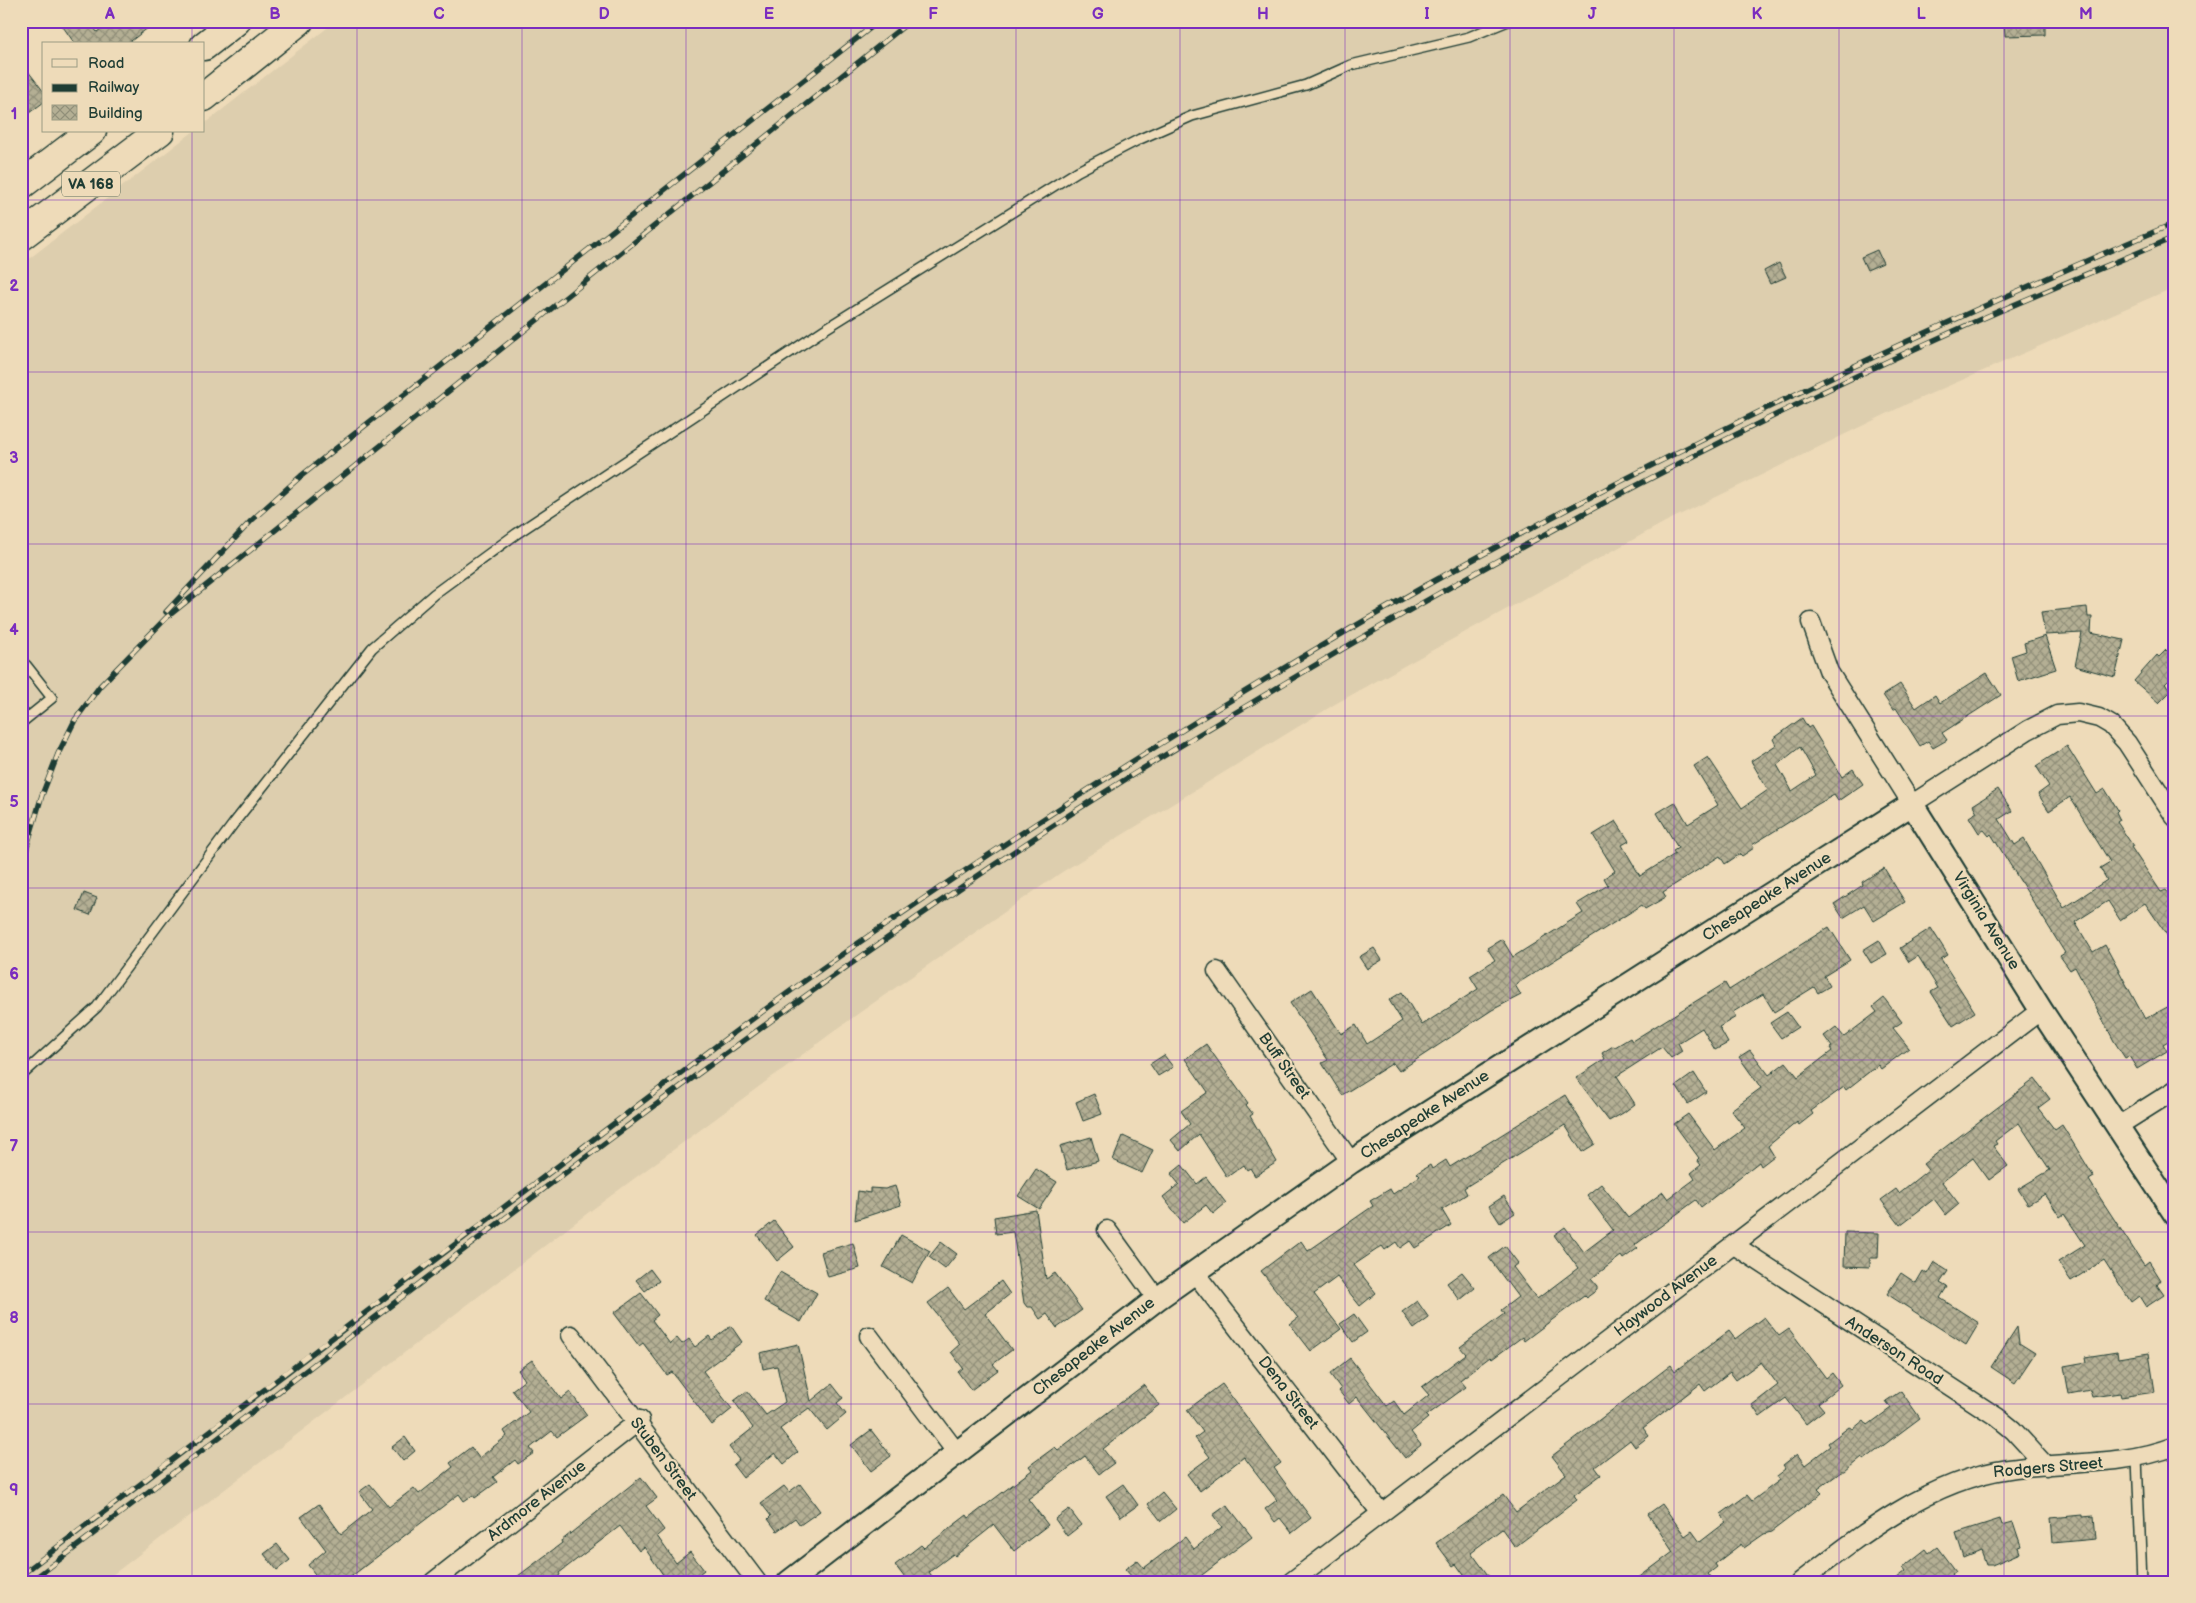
<svg xmlns="http://www.w3.org/2000/svg" width="2196" height="1603" font-family="'Balsamiq Sans',sans-serif">
  <style>
    .built { fill: #ddceae }
    .building { fill: url(#building-cross-hatch); stroke: #1f3d34; fill-rule: evenodd }
    .lines { fill: none; stroke-linecap: round; stroke-linejoin: round }
    .service-casing { stroke: #1f3d34; stroke-width: 12 }
    .minor-casing { stroke: #1f3d34; stroke-width: 21 }
    .tertiary-casing { stroke: #1f3d34; stroke-width: 26 }
    .primary-casing { stroke: #1f3d34; stroke-width: 31 }
    .service { stroke: #eedbb9; stroke-width: 9 }
    .minor { stroke: #eedbb9; stroke-width: 18 }
    .tertiary { stroke: #eedbb9; stroke-width: 22 }
    .primary { stroke: #eedbb9; stroke-width: 28 }
    .rail-casing { stroke: #1f3d34; stroke-width: 5.5 }
    .rail { stroke: #eedbb9; stroke-width: 4; stroke-dasharray: 11; stroke-linecap: butt }
    .grid { fill: none; stroke: #7b2cbf; stroke-width: 1; stroke-opacity: 0.55 }
    .labels { text-anchor: middle; dominant-baseline: central; stroke-width: 4.5; stroke-linejoin: round; paint-order: stroke }
    .shield { fill: #eedbb9; stroke: #5d6c5c; stroke-width: 1 }
    .shield-label { font-size: 15px; font-weight: bold; fill: #1f3d34 }
    .street-label { font-size: 16px; fill: #1f3d34; stroke: #eedbb9 }
    .neatline { fill: none; stroke: #7b2cbf; stroke-width: 2 }
    .grid-label { font-size: 16px; text-anchor: middle; font-weight: bold; fill: #7b2cbf }
  </style>
  <defs>
    <pattern id="building-cross-hatch" width="8" height="8" patternUnits="userSpaceOnUse" patternTransform="scale(1.25)"><rect width="8" height="8" fill="#b4af94"/><path d="M0 0l8 8M0 8l8-8" fill="none" stroke="#92907a"/></pattern>
  </defs>
  <rect width="100%" height="100%" fill="#eedbb9"/>
  <filter id="ink" filterUnits="userSpaceOnUse"><feTurbulence type="fractalNoise" baseFrequency=".02" numOctaves="2"/><feDisplacementMap in="SourceGraphic" scale="10" xChannelSelector="R" yChannelSelector="G"/><feConvolveMatrix kernelMatrix="1 2 1 2 8 2 1 2 1" color-interpolation-filters="sRGB"/></filter>
  <g filter="url(#ink)">
    <polygon class="built" points="336,21 2175,21 2175,287 1907,404 1665,522 1335,704 1062,872 859,1013 597,1206 103,1582 21,1582 21,265 194,131 204,131 204,124"/>
    <g class="building">
      <polygon points="59,21 89,21 97,32 111,21 157,21 127,44 75,44"/>
      <polygon points="2004,21 2045,21 2045,35 2005,36"/>
      <polygon points="21,62 44,92 44,102 29,113 21,104"/>
      <polygon points="1877,250 1883,263 1867,270 1861,257"/>
      <polygon points="1779,263 1786,277 1770,284 1764,271"/>
      <polygon points="2087,607 2088,617 2092,617 2091,633 2124,640 2115,677 2075,666 2082,633 2045,635 2041,612"/>
      <polygon points="2045,636 2056,669 2018,681 2011,656 2026,651 2024,643"/>
      <polygon points="2166,650 2175,658 2175,674 2165,684 2172,690 2159,703 2134,681 2157,655 2159,657"/>
      <polygon points="1987,673 2001,695 1942,733 1947,740 1933,748 1928,741 1920,746 1896,708 1893,710 1883,695 1900,684 1916,708 1935,695 1940,703"/>
      <path d="M1802,718L1808,728L1811,726L1842,777L1853,769L1863,784L1838,801L1834,795L1818,804L1752,845L1754,848L1742,856L1740,854L1725,864L1720,856L1663,892L1666,897L1645,909L1642,905L1515,985L1521,995L1492,1010L1399,1071L1393,1063L1342,1095L1322,1063L1328,1060L1290,1003L1312,989L1341,1034L1356,1025L1367,1044L1402,1021L1389,1000L1402,992L1422,1025L1478,989L1470,976L1495,960L1487,948L1502,939L1513,957L1583,913L1577,904L1608,885L1604,878L1615,871L1593,835L1616,821L1629,841L1622,845L1640,876L1675,854L1673,851L1678,848L1657,813L1675,802L1688,824L1718,805L1694,766L1708,757L1742,808L1768,790L1751,761L1776,745L1773,739ZM1800,747L1816,775L1792,791L1777,765Z"/>
      <polygon points="2067,746 2097,794 2105,789 2118,810 2116,812 2120,820 2117,822 2133,846 2131,847 2161,892 2166,890 2175,903 2175,947 2145,903 2120,920 2108,901 2075,922 2093,952 2105,945 2145,1019 2175,1003 2175,1037 2163,1044 2167,1051 2137,1069 2129,1056 2125,1058 2114,1041 2075,967 2070,970 2060,956 2065,953 1991,834 1989,836 1984,830 1979,833 1969,817 1977,812 1973,805 1998,789 2012,811 1999,819 2015,845 2024,839 2064,908 2107,880 2100,868 2110,862 2070,797 2049,811 2038,794 2049,786 2036,766"/>
      <polygon points="1884,868 1905,902 1874,921 1864,905 1843,918 1834,904 1863,885 1862,882"/>
      <polygon points="84,893 97,898 90,915 77,910"/>
      <polygon points="1829,927 1850,960 1824,976 1830,986 1818,993 1814,987 1774,1012 1763,994 1733,1012 1736,1017 1719,1027 1728,1043 1715,1050 1702,1028 1678,1043 1682,1051 1671,1058 1662,1047 1617,1076 1635,1104 1623,1113 1609,1121 1576,1078 1605,1059 1602,1053 1613,1046 1615,1047 1630,1038 1632,1041 1725,983 1729,990"/>
      <polygon points="1931,928 1948,955 1941,959 1975,1012 1953,1026 1931,992 1938,988 1918,956 1909,962 1900,948"/>
      <polygon points="1879,940 1887,954 1871,963 1863,950"/>
      <polygon points="1374,948 1382,960 1367,969 1359,957"/>
      <polygon points="1884,998 1902,1022 1893,1028 1909,1048 1881,1069 1878,1065 1846,1090 1844,1087 1811,1111 1813,1114 1799,1125 1797,1122 1768,1146 1774,1156 1761,1166 1759,1162 1701,1207 1696,1200 1635,1245 1638,1248 1623,1259 1621,1256 1591,1279 1597,1286 1597,1290 1586,1298 1584,1296 1524,1341 1522,1337 1492,1359 1490,1357 1460,1380 1466,1387 1426,1416 1428,1418 1411,1432 1421,1445 1405,1458 1357,1397 1349,1404 1339,1391 1341,1389 1330,1374 1350,1358 1387,1406 1394,1401 1404,1415 1429,1395 1422,1387 1466,1354 1460,1347 1504,1314 1501,1310 1518,1297 1489,1258 1505,1246 1518,1263 1513,1267 1537,1299 1578,1268 1554,1235 1565,1227 1584,1252 1613,1230 1587,1195 1601,1184 1628,1218 1663,1192 1668,1199 1695,1179 1691,1173 1701,1165 1697,1160 1699,1158 1674,1124 1688,1114 1715,1150 1745,1128 1731,1110 1761,1088 1739,1057 1750,1050 1769,1075 1786,1062 1798,1077 1832,1051 1830,1048 1832,1047 1824,1036 1836,1027 1844,1037 1877,1012 1873,1007"/>
      <polygon points="1787,1012 1798,1027 1781,1038 1770,1023"/>
      <polygon points="1206,1044 1248,1103 1246,1105 1253,1114 1250,1116 1277,1162 1255,1176 1250,1168 1247,1170 1244,1165 1227,1177 1199,1134 1180,1151 1171,1140 1190,1124 1181,1111 1208,1092 1185,1059"/>
      <polygon points="1164,1055 1173,1067 1158,1076 1150,1064"/>
      <polygon points="1694,1073 1706,1092 1688,1104 1676,1086"/>
      <polygon points="2035,1079 2050,1099 2038,1108 2055,1130 2062,1125 2094,1177 2089,1180 2097,1193 2144,1265 2149,1261 2161,1280 2157,1285 2164,1295 2146,1307 2139,1296 2131,1302 2104,1260 2071,1281 2058,1262 2085,1245 2064,1214 2060,1217 2045,1194 2028,1204 2018,1189 2050,1170 2019,1123 1995,1141 1997,1144 1993,1146 2008,1166 1989,1180 1973,1158 1942,1182 1959,1204 1946,1215 1934,1199 1900,1225 1881,1200 1896,1189 1899,1193 1928,1170 1923,1164"/>
      <polygon points="1094,1094 1102,1114 1083,1121 1076,1102"/>
      <polygon points="1565,1095 1595,1144 1582,1152 1565,1125 1464,1188 1467,1194 1442,1210 1451,1225 1415,1248 1410,1241 1400,1248 1396,1242 1385,1250 1382,1246 1354,1265 1376,1293 1360,1306 1337,1277 1314,1294 1341,1329 1311,1351 1290,1324 1298,1318 1261,1271 1301,1241 1308,1251 1373,1206 1370,1201 1390,1189 1393,1194 1420,1176 1417,1173 1430,1165 1432,1169 1446,1160 1450,1167"/>
      <polygon points="1123,1136 1153,1150 1142,1173 1113,1160"/>
      <polygon points="1091,1137 1098,1161 1067,1170 1060,1146"/>
      <polygon points="1182,1165 1197,1184 1206,1177 1226,1203 1213,1214 1206,1205 1183,1223 1163,1197 1179,1184 1171,1174"/>
      <polygon points="1036,1169 1057,1182 1039,1209 1018,1196"/>
      <polygon points="895,1186 901,1205 855,1220 858,1191 870,1193 870,1188 885,1189"/>
      <polygon points="1504,1196 1515,1213 1500,1223 1489,1206"/>
      <polygon points="1036,1210 1046,1279 1055,1273 1082,1310 1057,1328 1047,1314 1040,1319 1032,1307 1027,1307 1024,1303 1013,1232 996,1234 994,1217"/>
      <polygon points="774,1221 794,1247 777,1261 757,1235"/>
      <polygon points="1845,1232 1879,1233 1878,1258 1870,1258 1870,1267 1844,1266"/>
      <polygon points="901,1235 930,1251 912,1283 883,1267"/>
      <polygon points="941,1242 957,1254 945,1269 929,1257"/>
      <polygon points="853,1243 860,1268 828,1277 821,1252"/>
      <polygon points="1934,1262 1948,1271 1940,1283 1947,1287 1940,1298 1979,1323 1966,1345 1887,1294 1901,1273 1916,1283 1923,1271 1927,1274"/>
      <polygon points="650,1269 659,1281 645,1291 636,1280"/>
      <polygon points="780,1272 817,1293 801,1322 764,1301"/>
      <polygon points="1462,1272 1475,1288 1460,1300 1447,1283"/>
      <polygon points="1001,1281 1010,1294 985,1314 1012,1350 993,1364 998,1370 971,1390 958,1372 963,1368 951,1352 960,1344 928,1303 948,1288 964,1309"/>
      <polygon points="641,1293 658,1315 652,1320 670,1344 677,1338 682,1344 689,1339 695,1347 709,1336 712,1340 731,1326 742,1342 703,1371 732,1409 712,1425 672,1372 667,1375 643,1343 639,1346 614,1313"/>
      <polygon points="1417,1301 1429,1318 1414,1329 1402,1312"/>
      <polygon points="1354,1314 1367,1332 1353,1342 1340,1324"/>
      <polygon points="1764,1317 1779,1336 1789,1329 1826,1378 1832,1373 1841,1385 1818,1403 1824,1410 1806,1424 1786,1398 1760,1417 1752,1405 1778,1385 1761,1362 1736,1380 1730,1372 1705,1391 1700,1384 1643,1428 1649,1436 1635,1447 1630,1440 1595,1467 1601,1475 1574,1495 1577,1500 1515,1547 1502,1529 1471,1552 1493,1582 1469,1582 1456,1564 1453,1566 1436,1543 1503,1495 1516,1512 1566,1474 1552,1456 1671,1365 1675,1371 1729,1331 1735,1339"/>
      <polygon points="2017,1327 2019,1343 2035,1353 2015,1383 1991,1367"/>
      <polygon points="798,1344 811,1401 832,1384 843,1398 837,1403 846,1414 827,1430 809,1408 780,1429 798,1452 784,1464 775,1453 743,1478 733,1465 739,1460 729,1447 753,1428 734,1401 747,1391 766,1415 785,1402 777,1366 763,1369 760,1353"/>
      <polygon points="2117,1352 2118,1358 2149,1353 2155,1392 2121,1397 2120,1393 2092,1397 2090,1390 2069,1394 2064,1366 2086,1362 2085,1357"/>
      <polygon points="532,1360 561,1399 570,1392 587,1415 557,1437 552,1431 530,1448 534,1453 518,1464 515,1460 493,1477 497,1482 475,1498 473,1495 464,1501 459,1494 344,1582 321,1582 308,1565 326,1550 301,1517 319,1504 341,1534 372,1509 359,1492 370,1484 389,1507 414,1488 419,1494 453,1467 450,1463 471,1447 479,1458 507,1436 504,1431 529,1412 512,1390 525,1380 518,1370"/>
      <polygon points="1222,1384 1281,1463 1274,1468 1311,1518 1292,1533 1280,1518 1275,1522 1265,1509 1277,1500 1244,1457 1200,1491 1187,1474 1210,1457 1195,1438 1203,1432 1187,1410"/>
      <polygon points="1144,1385 1159,1405 1103,1449 1114,1463 1099,1474 1085,1456 1028,1499 1048,1525 1014,1551 994,1525 955,1556 953,1554 929,1572 936,1582 908,1582 895,1565 921,1545 924,1548 967,1515 969,1518 1032,1470 1029,1466 1033,1463 1055,1447 1058,1450"/>
      <polygon points="1901,1391 1920,1418 1864,1460 1862,1457 1844,1472 1841,1472 1818,1489 1822,1493 1771,1532 1764,1534 1744,1548 1741,1544 1715,1564 1717,1567 1708,1574 1714,1582 1633,1582 1673,1552 1648,1514 1662,1504 1685,1536 1692,1531 1700,1542 1726,1522 1721,1514 1747,1495 1752,1501 1780,1480 1777,1476 1786,1469 1783,1465 1797,1454 1805,1465 1830,1446 1828,1443 1849,1427 1853,1429 1864,1420 1868,1425 1891,1408 1886,1401"/>
      <polygon points="871,1430 891,1456 871,1471 851,1445"/>
      <polygon points="405,1437 415,1451 403,1461 392,1447"/>
      <polygon points="641,1477 657,1498 646,1506 664,1530 657,1536 676,1563 690,1552 704,1570 689,1582 668,1582 644,1547 639,1551 620,1526 559,1573 560,1575 551,1582 510,1582 562,1543 561,1541"/>
      <polygon points="800,1484 820,1511 800,1525 795,1518 777,1531 768,1519 771,1516 761,1503 784,1486 789,1492"/>
      <polygon points="1123,1484 1138,1505 1121,1517 1106,1496"/>
      <polygon points="1162,1492 1176,1509 1161,1521 1148,1504"/>
      <polygon points="1227,1505 1252,1537 1224,1558 1193,1582 1126,1582 1132,1577 1125,1569 1137,1560 1144,1568 1185,1537 1194,1549 1222,1527 1213,1515"/>
      <polygon points="1069,1509 1081,1525 1067,1536 1055,1519"/>
      <polygon points="2082,1515 2082,1517 2094,1516 2096,1539 2053,1543 2051,1518"/>
      <polygon points="2000,1519 2002,1525 2013,1522 2021,1546 2018,1547 2020,1553 1992,1565 1986,1565 1981,1551 1964,1558 1956,1533"/>
      <polygon points="277,1544 290,1560 277,1570 264,1554"/>
      <polygon points="1937,1547 1955,1571 1951,1574 1957,1582 1892,1582 1906,1571 1903,1567 1926,1549 1929,1553"/>
    </g>
    <g class="lines">
      <defs>
        <g id="service">
          <polyline points="21,668 26,665 52,698 21,723"/>
          <polyline points="21,1076 97,1007 234,823 372,648 434,594 516,534 825,329 1078,171 1140,139 1192,116 1306,85 1351,65 1469,37 1508,21"/>
          <polyline points="2137,1458 2142,1582"/>
        </g>
        <g id="minor">
          <polyline points="1811,622 1829,672 1912,804 2028,730 2057,715 2078,713 2099,718 2111,725 2127,743 2175,817"/>
          <polyline points="1217,971 1351,1162"/>
          <polyline points="2118,1126 2175,1090"/>
          <polyline points="1107,1230 1157,1299"/>
          <polyline points="1734,1245 1997,1417 2013,1430 2046,1466"/>
          <polyline points="1195,1273 1381,1513"/>
          <polyline points="571,1335 757,1582"/>
          <polyline points="869,1336 957,1453"/>
          <polyline points="433,1582 640,1420"/>
          <polyline points="1291,1582 2041,1010"/>
          <path d="M1800,1582C1861,1534 1930,1480 2009,1469C2065,1461 2121,1467 2175,1446"/>
        </g>
        <polyline id="tertiary" points="789,1582 1157,1299 1351,1162 1912,804 2041,1010 2175,1214"/>
        <g id="primary">
          <polyline points="204,46 236,21"/>
          <polyline points="204,97 299,21"/>
          <polyline points="21,185 92,131"/>
          <polyline points="21,236 160,131"/>
        </g>
      </defs>
      <use href="#service" class="service-casing"/>
      <use href="#minor" class="minor-casing"/>
      <use href="#tertiary" class="tertiary-casing"/>
      <use href="#primary" class="primary-casing"/>
      <use href="#service" class="service"/>
      <use href="#minor" class="minor"/>
      <use href="#tertiary" class="tertiary"/>
      <use href="#primary" class="primary"/>
      <defs>
        <g id="rail">
          <polyline points="166,612 251,521 301,476 879,21"/>
          <polyline points="21,1020 22,883 27,846 42,795 58,754 75,720 100,686 167,617 910,21"/>
          <path d="M21,1575C201,1437 381,1299 562,1163C668,1083 772,1001 882,927C1058,806 1239,691 1425,586C1668,451 1919,331 2175,223"/>
          <path d="M30,1582C369,1325 701,1057 1057,823C1131,774 1208,729 1285,683C1501,554 1722,435 1952,332C2025,299 2100,269 2175,237"/>
        </g>
      </defs>
      <use href="#rail" class="rail-casing"/>
      <use href="#rail" class="rail"/>
    </g>
  </g>
  <path class="grid" d="M192,21V44M357,21V1582M522,21V1582M686,21V1582M851,21V1582M1016,21V1582M1180,21V1582M1345,21V1582M1510,21V1582M1674,21V1582M1839,21V1582M2004,21V1582M192,131V1582M21,200H2175M21,372H2175M21,544H2175M21,716H2175M21,888H2175M21,1060H2175M21,1232H2175M21,1404H2175"/>
  <g class="labels">
    <rect class="shield" x="62" y="171.5" width="58" height="25" rx="4"/>
    <g class="shield-label">
      <text x="91" y="184">VA 168</text>
    </g>
    <g class="street-label">
      <text transform="translate(1767 897) rotate(-33)">Chesapeake Avenue</text>
      <text transform="translate(1986 921) rotate(58)">Virginia Avenue</text>
      <text transform="translate(1284 1066) rotate(55)">Buff Street</text>
      <text transform="translate(1425 1115) rotate(-33)">Chesapeake Avenue</text>
      <text transform="translate(1666 1296) rotate(-37)">Haywood Avenue</text>
      <text transform="translate(1094 1347) rotate(-38)">Chesapeake Avenue</text>
      <text transform="translate(1894 1351) rotate(33)">Anderson Road</text>
      <text transform="translate(1288 1393) rotate(52)">Dena Street</text>
      <text transform="translate(663 1459) rotate(53)">Stuben Street</text>
      <text transform="translate(2048 1468) rotate(-5)">Rodgers Street</text>
      <text transform="translate(537 1501) rotate(-38)">Ardmore Avenue</text>
    </g>
  </g>
  <rect width="2196" height="1603" fill="none" stroke="#eedbb9" stroke-width="55"/>
  <rect x="42" y="42" width="162" height="90" fill="#eedbb9" stroke="#9b9c84"/>
  <rect x="52" y="59" width="25" height="8" fill="#eedbb9" stroke="#9b9c84"/>
  <text x="88" y="68" font-size="15" fill="#1f3d34">Road</text>
  <rect x="52" y="84" width="25" height="8" fill="#1f3d34" stroke="#9b9c84"/>
  <text x="88" y="92" font-size="15" fill="#1f3d34">Railway</text>
  <rect x="52" y="105" width="25" height="15" fill="url(#building-cross-hatch)" stroke="#9b9c84"/>
  <text x="88" y="118" font-size="15" fill="#1f3d34">Building</text>
  <rect x="28" y="28" width="2140" height="1548" class="neatline"/>
  <g class="grid-label">
    <text x="110" y="19">A</text>
    <text x="275" y="19">B</text>
    <text x="439" y="19">C</text>
    <text x="604" y="19">D</text>
    <text x="769" y="19">E</text>
    <text x="933" y="19">F</text>
    <text x="1098" y="19">G</text>
    <text x="1263" y="19">H</text>
    <text x="1427" y="19">I</text>
    <text x="1592" y="19">J</text>
    <text x="1757" y="19">K</text>
    <text x="1921" y="19">L</text>
    <text x="2086" y="19">M</text>
    <text x="14" y="119">1</text>
    <text x="14" y="291">2</text>
    <text x="14" y="463">3</text>
    <text x="14" y="635">4</text>
    <text x="14" y="807">5</text>
    <text x="14" y="979">6</text>
    <text x="14" y="1151">7</text>
    <text x="14" y="1323">8</text>
    <text x="14" y="1495">9</text>
  </g>
</svg>
